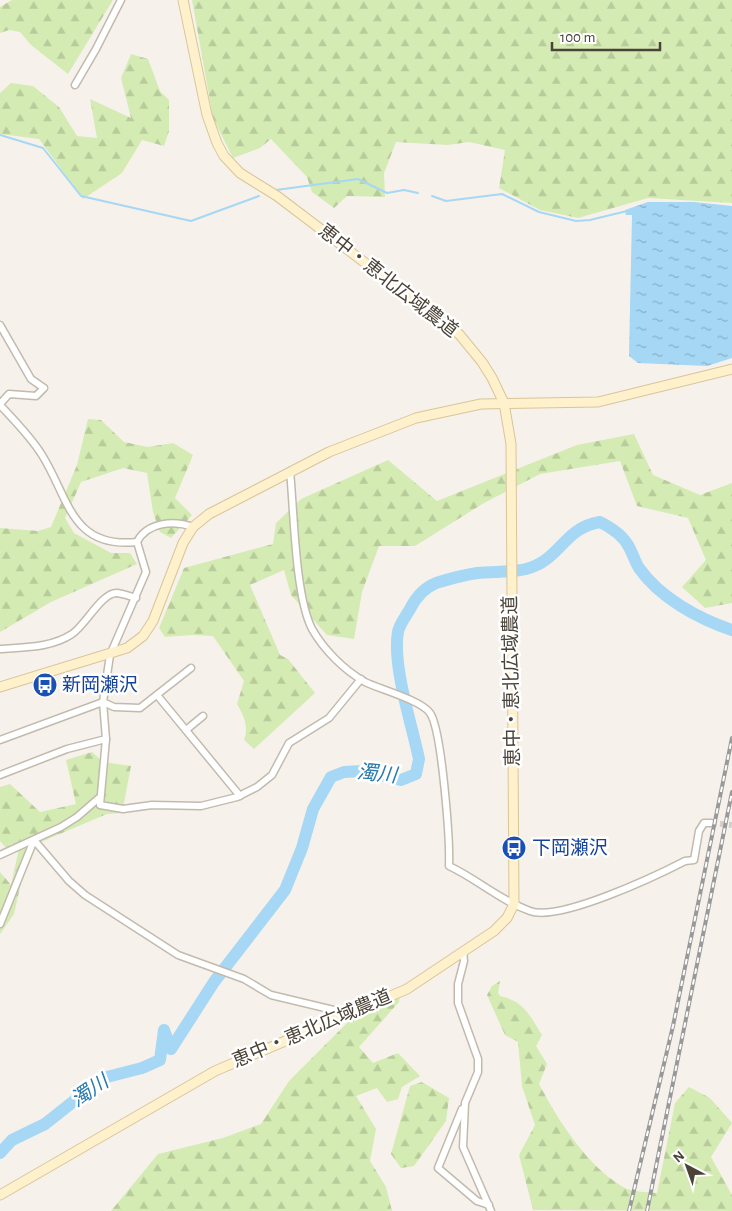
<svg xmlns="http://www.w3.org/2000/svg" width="732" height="1211" font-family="'Alegreya Sans','Noto Sans JP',sans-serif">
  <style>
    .forest { fill: url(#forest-firs) }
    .water { fill: url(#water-ripples) }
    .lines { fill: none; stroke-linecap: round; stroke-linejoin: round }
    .stream { stroke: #a6d7f4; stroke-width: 2 }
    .river { stroke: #a6d7f4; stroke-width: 12 }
    .street-tunnel { stroke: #d4cfc7; stroke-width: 6; stroke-dasharray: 6 3; stroke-linecap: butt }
    .street-casing { stroke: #c2baad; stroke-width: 9 }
    .secondary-casing { stroke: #d8c599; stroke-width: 11 }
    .street { stroke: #fff; stroke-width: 6 }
    .secondary { stroke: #fff1cc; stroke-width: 9 }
    .rail-casing { stroke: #999; stroke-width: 4 }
    .rail { stroke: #fff; stroke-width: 2; stroke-dasharray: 5.5; stroke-linecap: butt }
    .labels { text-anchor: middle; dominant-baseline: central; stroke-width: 5; stroke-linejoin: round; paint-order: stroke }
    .street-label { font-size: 19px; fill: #4b4338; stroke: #fff }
    .transit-label { font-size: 19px; fill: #164399; stroke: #fff; text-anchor: start }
    .water-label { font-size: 20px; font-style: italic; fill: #2879ac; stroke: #fff }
  </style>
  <defs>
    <pattern id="forest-firs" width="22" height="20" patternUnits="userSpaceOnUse" patternTransform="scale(1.25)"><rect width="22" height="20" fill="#d4ebb3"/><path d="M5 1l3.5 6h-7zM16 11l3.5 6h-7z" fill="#b8cb9b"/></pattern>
    <pattern id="water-ripples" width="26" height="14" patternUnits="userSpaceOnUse" patternTransform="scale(1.25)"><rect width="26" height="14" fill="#a6d7f4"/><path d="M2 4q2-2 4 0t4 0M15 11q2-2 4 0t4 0" fill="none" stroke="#89b0c7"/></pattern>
  </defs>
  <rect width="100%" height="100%" fill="#f6f2eb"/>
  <g class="forest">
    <polygon points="12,0 113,0 68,74 31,45 20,32 9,30 0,33 0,7"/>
    <polygon points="192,0 732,0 732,203 648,198 578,218 540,210 499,188 505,150 469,142 448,145 396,142 384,173 385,197 347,196 334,208 312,192 307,177 271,139 260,148 233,158 213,118"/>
    <polygon points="131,54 148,59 160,91 169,100 169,131 164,146 142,140 122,173 83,199 39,139 0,134 0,93 11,83 33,86 59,107 77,136 97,138 90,99 131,118 121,78"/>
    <polygon points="88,419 101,420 124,442 148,447 173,443 193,455 175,498 192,515 171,538 160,532 153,512 147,473 123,468 81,482 65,518 74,533 111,553 130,553 137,564 51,602 0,632 0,528 38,531 51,527 77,465"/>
    <path d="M634,434L653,475L700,495L732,483V603L705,608L682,587L706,560L688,518L637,506L620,461L540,474L484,503L415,546H379L362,592L354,639L327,635L291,595L284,570L250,585L280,655L288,659L315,693L254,749L244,740C249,727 244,716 237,704L244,681L213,636L192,635L165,637L159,628L184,568L273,544L276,523L301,499L388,460L437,501L577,445Z"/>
    <polygon points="92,752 103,762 131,766 122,813 107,814 29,847 14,914 0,934 0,872 11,885 20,844 11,844 8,850 0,841 0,787 10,784 40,812 76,804 66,760"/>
    <path d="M500,981L498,993L500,996C524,1001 530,1016 542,1035L536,1046L547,1064L539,1084C558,1120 586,1165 623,1187C631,1192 647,1192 657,1193L675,1103L689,1087L710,1098L732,1123L711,1157L732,1195V1211L533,1210L519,1155L535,1125L522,1086L518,1042L505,1035L487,995L492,986Z"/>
    <polygon points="400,994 399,1002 359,1047 373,1063 398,1053 420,1076 402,1087 398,1099 387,1102 377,1088 356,1096 376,1129 370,1161 386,1187 392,1211 111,1211 158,1154 223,1138 261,1124 289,1081 350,1020"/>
    <polygon points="422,1082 449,1098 446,1121 414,1166 401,1168 391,1154 410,1086"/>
  </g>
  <polygon class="water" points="648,202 694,202 732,206 732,358 707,366 638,363 629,356 632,215 626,215 625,210"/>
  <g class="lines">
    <g class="stream">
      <polyline points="0,135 43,148 81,196 191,221 259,196"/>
      <polyline points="276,190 358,179 387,193 404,190 418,193"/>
      <polyline points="432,196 446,201 502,194 539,212 576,221 590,220 627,211"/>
    </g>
    <path class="river" d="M0,1153L12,1140L45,1124L103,1078L142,1068L160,1060L164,1030L171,1049L214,982L285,890L302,848L313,809L331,777L344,772L363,771L401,780L416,774L419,759C412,725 392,665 398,632C399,625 406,616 410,609C416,597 424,588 436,583C449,579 464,575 477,573C493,571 511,573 526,569C561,560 563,528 600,522C612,528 623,535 629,547C633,554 635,562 639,568C660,598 699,619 732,630"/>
    <polyline class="street-tunnel" points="711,823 732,825"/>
    <defs>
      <g id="street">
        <polyline points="75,85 96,49 121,0"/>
        <polyline points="0,325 31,379 44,388 36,396 9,394 0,404"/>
        <path d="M0,405C15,421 31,437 42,455C69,498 71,549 137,542"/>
        <path d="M290,471C294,511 295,596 312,629C324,650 344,670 365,682C379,689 421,700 430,713C442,730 450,841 449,866C477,879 501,901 530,911C559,922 656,876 685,861L694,860L699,831L704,823H711"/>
        <path d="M193,527C174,520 147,522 137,542L146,572L110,655L103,702L106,739L100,805L123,809L152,805L201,806L237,797L257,787L272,775L289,743L329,718L361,679"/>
        <path d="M0,649C24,647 51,648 72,634C85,626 102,592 117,593C123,594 130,596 136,598"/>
        <polyline points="157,695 240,796"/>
        <polyline points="186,730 203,716"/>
        <polyline points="0,740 103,702 114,707 140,708 191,668"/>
        <polyline points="0,775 67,749 106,739"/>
        <polyline points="34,840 69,881 85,895 178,955 244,979 271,995 350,1014"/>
        <polyline points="0,855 61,827 77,817 99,798"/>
        <polyline points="0,924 34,840"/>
        <polyline points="463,951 464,961 458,984 458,1003 478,1059 478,1072 465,1103 463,1147 491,1211"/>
        <polyline points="462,1109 438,1168 477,1201 489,1205"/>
      </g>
      <g id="secondary">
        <polyline points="0,687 127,648 143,636 153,621 183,543 193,527 209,514 329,452 416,418 481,404 598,402 732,369"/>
        <polyline points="0,1195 215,1071 407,989 494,931 507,918 514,904 511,444 504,403 492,378 482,362 459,334 277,196 240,173 224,156 217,143 207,115 183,0"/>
      </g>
    </defs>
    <use href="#street" class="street-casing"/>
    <use href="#secondary" class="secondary-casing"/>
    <use href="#street" class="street"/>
    <use href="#secondary" class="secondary"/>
    <defs>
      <g id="rail">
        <polyline points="629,1211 673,1026 732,738"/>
        <polyline points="647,1211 732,792"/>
      </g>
    </defs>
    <use href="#rail" class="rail-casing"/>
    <use href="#rail" class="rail"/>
  </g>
  <defs>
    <symbol id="bus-disc" viewBox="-11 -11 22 22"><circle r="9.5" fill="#1a4fb4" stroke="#fff"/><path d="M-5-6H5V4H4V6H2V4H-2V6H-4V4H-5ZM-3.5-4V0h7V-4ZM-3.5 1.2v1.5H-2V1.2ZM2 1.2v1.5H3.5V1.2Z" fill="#fff"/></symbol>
  </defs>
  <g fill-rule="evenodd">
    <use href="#bus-disc" x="31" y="671" width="28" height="28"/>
    <use href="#bus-disc" x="500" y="834" width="28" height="28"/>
  </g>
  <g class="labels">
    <g class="street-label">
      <text transform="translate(388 281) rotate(38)">恵中・恵北広域農道</text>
      <text transform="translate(512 681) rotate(-91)">恵中・恵北広域農道</text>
      <text transform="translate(312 1029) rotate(-23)">恵中・恵北広域農道</text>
    </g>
    <g class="transit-label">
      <text x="62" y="685">新岡瀬沢</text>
      <text x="532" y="848">下岡瀬沢</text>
    </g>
    <g class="water-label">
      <text transform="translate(377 774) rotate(6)">濁川</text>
      <text transform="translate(90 1091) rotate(-34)">濁川</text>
    </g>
  </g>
  <g transform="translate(687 1166) rotate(319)" stroke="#ffffff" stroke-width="4" paint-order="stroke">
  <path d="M0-4L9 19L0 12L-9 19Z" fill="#4b4338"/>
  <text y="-8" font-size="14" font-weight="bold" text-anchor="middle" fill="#4b4338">N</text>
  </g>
  <path d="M552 42v8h108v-8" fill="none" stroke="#4b4338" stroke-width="2.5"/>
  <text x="560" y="42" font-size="15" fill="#4b4338" stroke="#ffffff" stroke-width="4" paint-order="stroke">100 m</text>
</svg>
